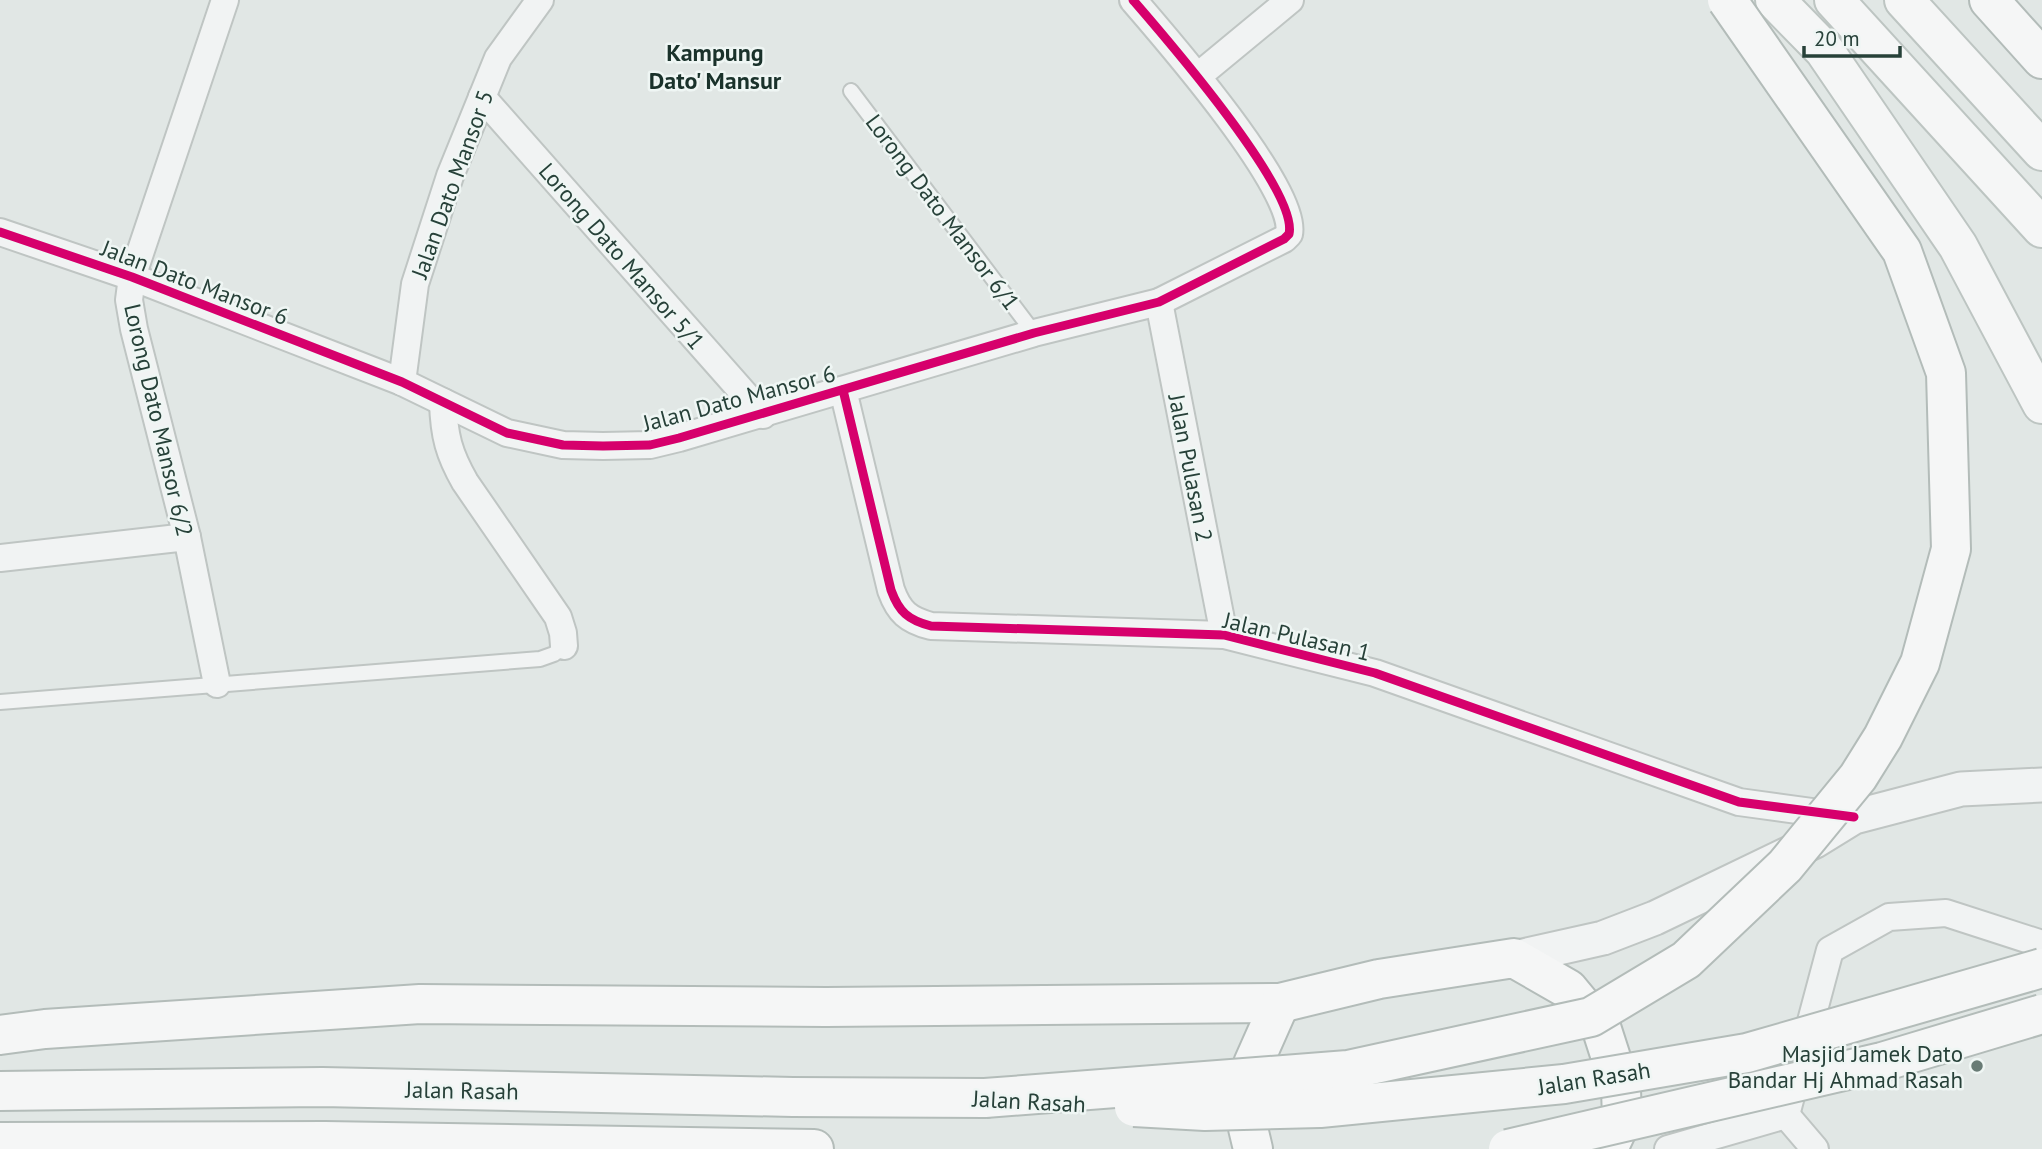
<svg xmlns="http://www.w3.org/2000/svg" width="2042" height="1149" font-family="'PT Sans',sans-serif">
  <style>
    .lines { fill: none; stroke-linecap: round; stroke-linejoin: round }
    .service-casing { stroke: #bfc5c3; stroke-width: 18 }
    .minor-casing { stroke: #bfc5c3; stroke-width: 30 }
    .tertiary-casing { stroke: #bfc5c3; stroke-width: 37 }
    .primary-casing { stroke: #bdc5c2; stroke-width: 42 }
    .trunk-casing { stroke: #b3bcb9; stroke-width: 42 }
    .service { stroke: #f1f3f3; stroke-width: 14 }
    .minor { stroke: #f1f3f3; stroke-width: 26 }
    .tertiary { stroke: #f1f3f3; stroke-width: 33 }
    .primary { stroke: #f5f6f6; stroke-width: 38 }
    .trunk { stroke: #f5f6f6; stroke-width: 38 }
    .trunk-bridge-casing { stroke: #b3bcb9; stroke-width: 42; stroke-linecap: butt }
    .trunk-bridge { stroke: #f5f6f6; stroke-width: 38 }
    .cycleway-casing { stroke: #eff6f4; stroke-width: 13 }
    .cycleway { stroke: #d6006c; stroke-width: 9 }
    .poi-dot { fill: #687b75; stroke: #eff6f4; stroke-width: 2.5 }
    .labels { text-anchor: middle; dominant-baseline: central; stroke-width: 5; stroke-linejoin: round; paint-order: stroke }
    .street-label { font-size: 23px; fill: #274139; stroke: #eff6f4 }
    .poi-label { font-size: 23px; fill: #274139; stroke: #eff6f4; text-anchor: end }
    .neighbourhood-label { font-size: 24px; font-weight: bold; fill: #1a322b; stroke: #eff6f4 }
  </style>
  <rect width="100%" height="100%" fill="#e1e7e5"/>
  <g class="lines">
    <defs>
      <g id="service">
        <polyline points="851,91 1034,333"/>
        <polyline points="0,702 540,659 554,654 564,646"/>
      </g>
      <g id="minor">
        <polyline points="1198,76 1290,0"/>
        <polyline points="482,97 763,415"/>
        <path d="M0,232L132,277L402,382L507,433L563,445L603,446L650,445L679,438L1034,333L1159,302L1284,239L1289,234C1299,191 1165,37 1133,0"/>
        <polyline points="1159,302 1224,635"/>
        <polyline points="402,382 415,284 450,176 498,58 540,0"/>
        <path d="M843,390L891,590C899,612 908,620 931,626L1224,635L1375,673L1739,802L1841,816"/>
        <path d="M443,402C444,436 449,454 465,482L558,617L563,633L564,646"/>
        <polyline points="0,558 187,537"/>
        <polyline points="217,684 187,537 134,329 129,300 132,277 225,0"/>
        <polyline points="1786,1115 1815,1149"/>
        <polyline points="1668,1149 1786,1115 1830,950 1889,917 1946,913 2042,944"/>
      </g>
      <polyline id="tertiary" points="1514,958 1603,938 1655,918 1815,841 1854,817 1961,789 2042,785"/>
      <g id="primary">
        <polyline points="1775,0 1824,50 1958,246 2042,404"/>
        <polyline points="1834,0 2042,228"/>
        <polyline points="1904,0 2042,151"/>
      </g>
      <g id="trunk">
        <polyline points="1989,0 2042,59"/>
        <polyline points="0,1035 45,1029 420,1004 826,1007 1280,1003 1379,979 1514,958 1568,989 1602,1030 1621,1089 1622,1119 1608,1149"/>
        <polyline points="0,1091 322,1087 793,1097 985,1098"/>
        <polyline points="0,1142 325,1141 814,1149"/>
        <polyline points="1253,1149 1248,1128 1253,1064 1280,1003"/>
      </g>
    </defs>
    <use href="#service" class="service-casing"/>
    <use href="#minor" class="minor-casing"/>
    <use href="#tertiary" class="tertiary-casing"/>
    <use href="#primary" class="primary-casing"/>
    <use href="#trunk" class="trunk-casing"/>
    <use href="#service" class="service"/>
    <use href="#minor" class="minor"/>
    <use href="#tertiary" class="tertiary"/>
    <use href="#primary" class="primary"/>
    <use href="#trunk" class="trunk"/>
    <defs>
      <g id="trunk-bridge">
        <polyline points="985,1098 1348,1070 1591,1017 1686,960 1785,866 1858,777 1883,737 1920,663 1951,549 1946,373 1902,251 1727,0"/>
        <polyline points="1134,1107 1205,1111 1320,1108 1564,1084 1747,1053 2042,968"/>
        <polyline points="1508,1149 1882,1062 2042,1014"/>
      </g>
    </defs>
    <use href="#trunk-bridge" class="trunk-bridge-casing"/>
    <use href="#trunk-bridge" class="trunk-bridge"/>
    <defs>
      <g id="cycleway">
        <path d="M0,232L132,277L402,382L507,433L563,445L603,446L650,445L679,438L1034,333L1159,302L1284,239L1289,234C1299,191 1165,37 1133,0"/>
        <path d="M843,390L891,590C899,612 908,620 931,626L1224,635L1375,673L1739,802L1854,817"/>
      </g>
    </defs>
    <use href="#cycleway" class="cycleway-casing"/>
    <use href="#cycleway" class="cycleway"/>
  </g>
  <circle class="poi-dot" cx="1977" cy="1066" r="7"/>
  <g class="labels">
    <g class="street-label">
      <text transform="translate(452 184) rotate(-70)">Jalan Dato Mansor 5</text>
      <text transform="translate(943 212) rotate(53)">Lorong Dato Mansor 6/1</text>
      <text transform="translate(622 256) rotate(49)">Lorong Dato Mansor 5/1</text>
      <text transform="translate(195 282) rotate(21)">Jalan Dato Mansor 6</text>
      <text transform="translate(739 398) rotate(-15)">Jalan Dato Mansor 6</text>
      <text transform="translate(159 420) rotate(77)">Lorong Dato Mansor 6/2</text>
      <text transform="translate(1191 468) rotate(79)">Jalan Pulasan 2</text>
      <text transform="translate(1297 636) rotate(13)">Jalan Pulasan 1</text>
      <text transform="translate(1594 1078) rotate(-9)">Jalan Rasah</text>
      <text transform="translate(462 1090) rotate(1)">Jalan Rasah</text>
      <text transform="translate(1029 1101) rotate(3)">Jalan Rasah</text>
    </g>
    <g class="poi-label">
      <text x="1963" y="1053">Masjid Jamek Dato<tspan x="1963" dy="26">Bandar Hj Ahmad Rasah</tspan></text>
    </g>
    <g class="neighbourhood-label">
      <text x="715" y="52">Kampung<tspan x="715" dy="28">Dato' Mansur</tspan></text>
    </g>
  </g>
  <path d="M1804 46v10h96v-10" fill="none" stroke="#274139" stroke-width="3.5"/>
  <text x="1814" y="46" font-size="21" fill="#274139" stroke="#eff6f4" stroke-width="5" paint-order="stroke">20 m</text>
</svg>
